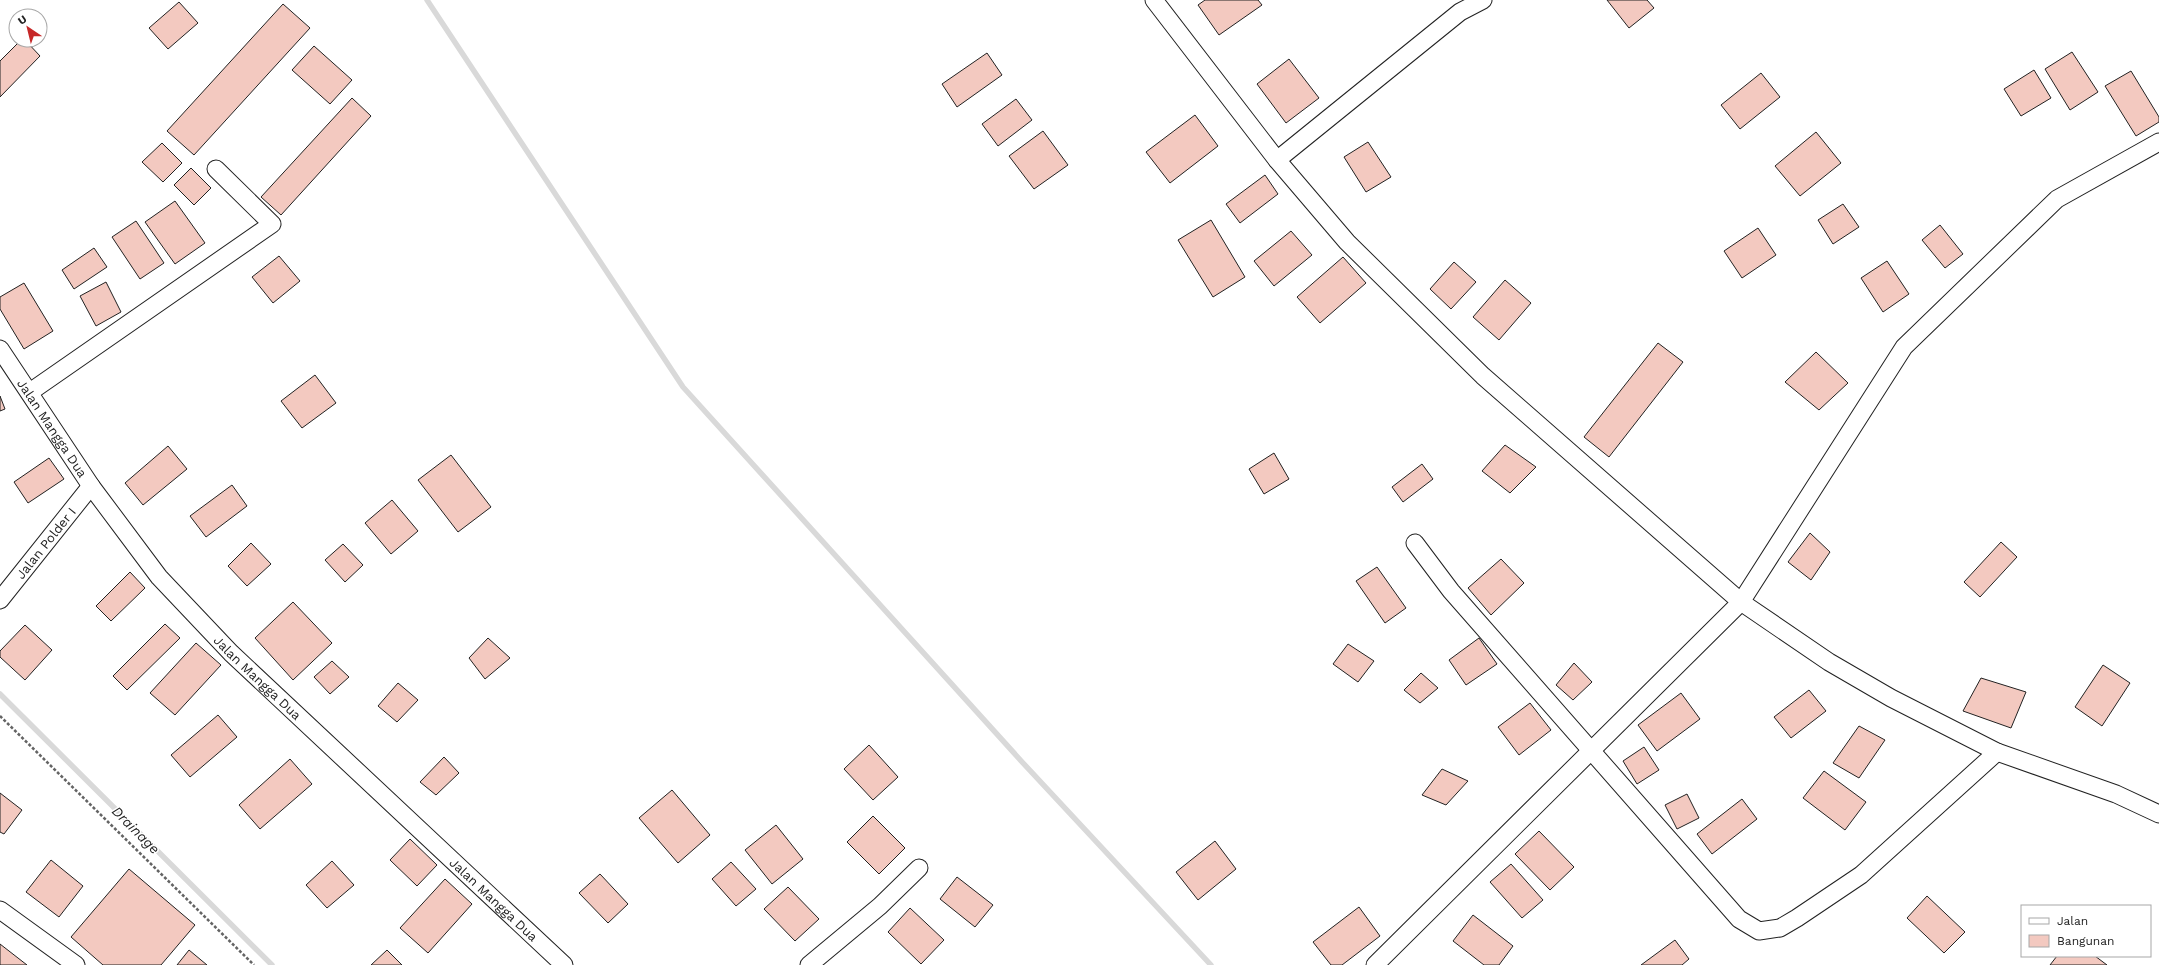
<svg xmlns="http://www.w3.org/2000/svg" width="2159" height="965" font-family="'Work Sans',sans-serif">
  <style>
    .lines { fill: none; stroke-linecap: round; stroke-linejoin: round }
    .stream { stroke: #d9d9d9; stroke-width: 5.5 }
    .building { fill: #f3c9c0; stroke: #222 }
    .street-casing { stroke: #222; stroke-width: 19 }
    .path { stroke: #646464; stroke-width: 2.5; stroke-dasharray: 3 2; stroke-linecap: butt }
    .street { stroke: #fff; stroke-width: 17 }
    .labels { text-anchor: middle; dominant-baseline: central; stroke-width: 3; stroke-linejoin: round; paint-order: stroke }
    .street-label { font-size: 13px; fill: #222; stroke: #fff }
    .water-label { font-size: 14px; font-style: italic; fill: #222; stroke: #fff }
  </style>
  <rect width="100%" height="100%" fill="#fff"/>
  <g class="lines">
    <g class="stream">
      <polyline points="427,0 683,387 1023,763 1211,965"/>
      <polyline points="0,694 272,965"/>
    </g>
  </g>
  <g class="building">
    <polygon points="1205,0 1258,0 1262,5 1219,35 1198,5"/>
    <polygon points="1607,0 1647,0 1654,8 1629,28"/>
    <polygon points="179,2 198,23 168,49 149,28"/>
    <polygon points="283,4 310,28 194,155 167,131"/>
    <polygon points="21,40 25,40 40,56 0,97 0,61"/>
    <polygon points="314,46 352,80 330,104 292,70"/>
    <polygon points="2072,52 2098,92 2070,110 2045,69"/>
    <polygon points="987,53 1002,75 957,107 942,84"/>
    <polygon points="1289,59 1319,98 1286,123 1257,84"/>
    <polygon points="2034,70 2051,98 2021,116 2004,89"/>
    <polygon points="2131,71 2159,117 2159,122 2136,136 2105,86"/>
    <polygon points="1761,73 1780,97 1740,129 1721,105"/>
    <polygon points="352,98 371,116 281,215 261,197"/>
    <polygon points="1016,99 1032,120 998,146 982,124"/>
    <polygon points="1195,115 1218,146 1170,183 1146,152"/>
    <polygon points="1043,131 1068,165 1034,189 1009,156"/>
    <polygon points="1816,132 1841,163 1800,196 1775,166"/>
    <polygon points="1368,142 1391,177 1366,192 1344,157"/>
    <polygon points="162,143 182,163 163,182 142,162"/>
    <polygon points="191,168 211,188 194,205 174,185"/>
    <polygon points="1265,175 1278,194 1240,223 1226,204"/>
    <polygon points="175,201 205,243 175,264 145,222"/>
    <polygon points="1843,204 1859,227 1833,244 1818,220"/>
    <polygon points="1211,220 1245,277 1213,297 1178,240"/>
    <polygon points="136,221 164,263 140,279 112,237"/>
    <polygon points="1940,225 1963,254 1945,268 1922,240"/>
    <polygon points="1758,228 1776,255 1742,278 1724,251"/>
    <polygon points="1291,231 1312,255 1274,286 1254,261"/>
    <polygon points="94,248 107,267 74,289 62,270"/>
    <polygon points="279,256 300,281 273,303 252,277"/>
    <polygon points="1343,257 1366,283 1320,323 1297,297"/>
    <polygon points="1887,261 1909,294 1883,312 1861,278"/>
    <polygon points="1454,262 1476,282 1451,309 1430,289"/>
    <polygon points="1505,280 1531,303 1499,340 1473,317"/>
    <polygon points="106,282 121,312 96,326 80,296"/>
    <polygon points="24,283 53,331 24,349 0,309 0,297"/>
    <polygon points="1658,343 1683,362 1609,457 1584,437"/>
    <polygon points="1816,352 1848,383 1819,410 1785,382"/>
    <polygon points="315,375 336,403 302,428 281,401"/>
    <polygon points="0,396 5,409 0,411"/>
    <polygon points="1505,445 1536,467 1510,493 1482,471"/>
    <polygon points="168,446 187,469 143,505 125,483"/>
    <polygon points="1274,453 1289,479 1264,494 1249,469"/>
    <polygon points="451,455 491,507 458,532 418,480"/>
    <polygon points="49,458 64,479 28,503 14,482"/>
    <polygon points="1422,464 1433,479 1403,502 1392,487"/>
    <polygon points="232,485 247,506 206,537 190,516"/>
    <polygon points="392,500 418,531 391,554 365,523"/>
    <polygon points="1810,533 1830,552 1811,580 1788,562"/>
    <polygon points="2001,542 2017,557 1980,597 1964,582"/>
    <polygon points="251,543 271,564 247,586 228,566"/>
    <polygon points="343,544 363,565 345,582 325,560"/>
    <polygon points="1501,559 1524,583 1491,615 1468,588"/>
    <polygon points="1377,567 1406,608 1385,623 1356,581"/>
    <polygon points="130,572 145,588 111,621 96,606"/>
    <polygon points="293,602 332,643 293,680 255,638"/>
    <polygon points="165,624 180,638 127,690 113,676"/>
    <polygon points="25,625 52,650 25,680 0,657 0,651"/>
    <polygon points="488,638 510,658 485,679 469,658"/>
    <polygon points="1479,638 1497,664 1466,685 1449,660"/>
    <polygon points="196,643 221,665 175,715 150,693"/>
    <polygon points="1348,644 1374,661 1358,682 1333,664"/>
    <polygon points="332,661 349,677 330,694 314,677"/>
    <polygon points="1574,663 1592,682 1573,700 1556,685"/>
    <polygon points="2103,665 2130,683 2102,726 2075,707"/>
    <polygon points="1421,673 1438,688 1420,703 1404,690"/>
    <polygon points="1981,678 2026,692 2011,728 1963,711"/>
    <polygon points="398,683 418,700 397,722 378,706"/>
    <polygon points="1809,690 1826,711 1791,738 1774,717"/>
    <polygon points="1681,693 1700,719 1657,751 1638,725"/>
    <polygon points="1530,703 1551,730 1519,755 1498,727"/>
    <polygon points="218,715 237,737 190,777 171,755"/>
    <polygon points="1859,726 1885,740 1859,778 1833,763"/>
    <polygon points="869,745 898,777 873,800 844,769"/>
    <polygon points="1644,747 1659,770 1637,784 1623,761"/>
    <polygon points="444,757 459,773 436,795 420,782"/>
    <polygon points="290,759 312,784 260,829 239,805"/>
    <polygon points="1442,769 1468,781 1446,805 1422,795"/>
    <polygon points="1824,771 1866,802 1845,830 1803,798"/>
    <polygon points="672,790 710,835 678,863 639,818"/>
    <polygon points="0,793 22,810 4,834 0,832"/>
    <polygon points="1687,794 1699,818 1677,829 1665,805"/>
    <polygon points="1742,799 1757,819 1712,854 1697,834"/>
    <polygon points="873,816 905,848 879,874 847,842"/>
    <polygon points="776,825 803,859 772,884 745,850"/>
    <polygon points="1539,831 1574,867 1550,890 1515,854"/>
    <polygon points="410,839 437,865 417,886 390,860"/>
    <polygon points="1215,841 1236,869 1198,900 1176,872"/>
    <polygon points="51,860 83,886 59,917 26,892"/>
    <polygon points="332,861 354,885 327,908 306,885"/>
    <polygon points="731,862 756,889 736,906 712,879"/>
    <polygon points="1511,864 1543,900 1522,918 1490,882"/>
    <polygon points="129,869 195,925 161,965 103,965 71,937"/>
    <polygon points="600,874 628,904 608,923 579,893"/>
    <polygon points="957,877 993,905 975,927 940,899"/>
    <polygon points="445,879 472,904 428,953 400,928"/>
    <polygon points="788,887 819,919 795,941 764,909"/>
    <polygon points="1927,896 1965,932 1944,953 1907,918"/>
    <polygon points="1359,907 1380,936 1342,965 1331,965 1313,942"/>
    <polygon points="910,908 944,940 921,964 888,932"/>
    <polygon points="1473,915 1513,946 1499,965 1484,965 1453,941"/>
    <polygon points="1675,940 1689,959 1682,965 1641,965"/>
    <polygon points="0,944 27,965 0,965"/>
    <polygon points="189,950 207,965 177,965"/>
    <polygon points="387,950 402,965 371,965"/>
    <polygon points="2057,956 2095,956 2107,965 2050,965"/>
  </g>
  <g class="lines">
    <defs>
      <g id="street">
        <polyline points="1154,0 1277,160 1347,242 1483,376 1741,602 1829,662 1891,698 1997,752 2116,794 2159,814"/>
        <polyline points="1277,160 1460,12 1483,0"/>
        <path id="s1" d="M0,349L91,486L159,577L231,653L564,965"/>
        <polyline points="30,392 272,224 216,169"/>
        <polyline points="1415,543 1451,591 1739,919 1759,931 1780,928 1797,918 1861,875 1997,752"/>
        <path id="s2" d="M0,600L91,486"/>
        <polyline points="0,910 76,965"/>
        <polyline points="809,965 880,906 919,868"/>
        <polyline points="1375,965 1741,602 1904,347 2057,199 2159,142"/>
      </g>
    </defs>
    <use href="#street" class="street-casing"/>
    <polyline class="path" points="0,716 254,965"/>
    <use href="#street" class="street"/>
  </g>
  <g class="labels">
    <g class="street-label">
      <text stroke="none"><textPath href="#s1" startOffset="95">Jalan Mangga Dua</textPath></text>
      <text stroke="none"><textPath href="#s2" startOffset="73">Jalan Polder I</textPath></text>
      <text stroke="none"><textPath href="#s1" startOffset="419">Jalan Mangga Dua</textPath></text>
      <text stroke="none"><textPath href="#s1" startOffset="743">Jalan Mangga Dua</textPath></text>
    </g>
    <g class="water-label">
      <text transform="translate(136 830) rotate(45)">Drainage</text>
    </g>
  </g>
  <rect x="2021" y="905" width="130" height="52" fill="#ffffff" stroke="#a7a7a7"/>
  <rect x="2029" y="918" width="20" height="6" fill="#ffffff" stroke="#a7a7a7"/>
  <text x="2057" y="925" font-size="12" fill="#222222">Jalan</text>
  <rect x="2029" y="935" width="20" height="12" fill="#f3c9c0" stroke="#a7a7a7"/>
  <text x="2057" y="945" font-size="12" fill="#222222">Bangunan</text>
  <g transform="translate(28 28) rotate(325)"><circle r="19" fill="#ffffff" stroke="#a7a7a7"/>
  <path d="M0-3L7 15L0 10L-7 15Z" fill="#c62828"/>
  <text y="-6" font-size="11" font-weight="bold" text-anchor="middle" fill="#222222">U</text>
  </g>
</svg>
